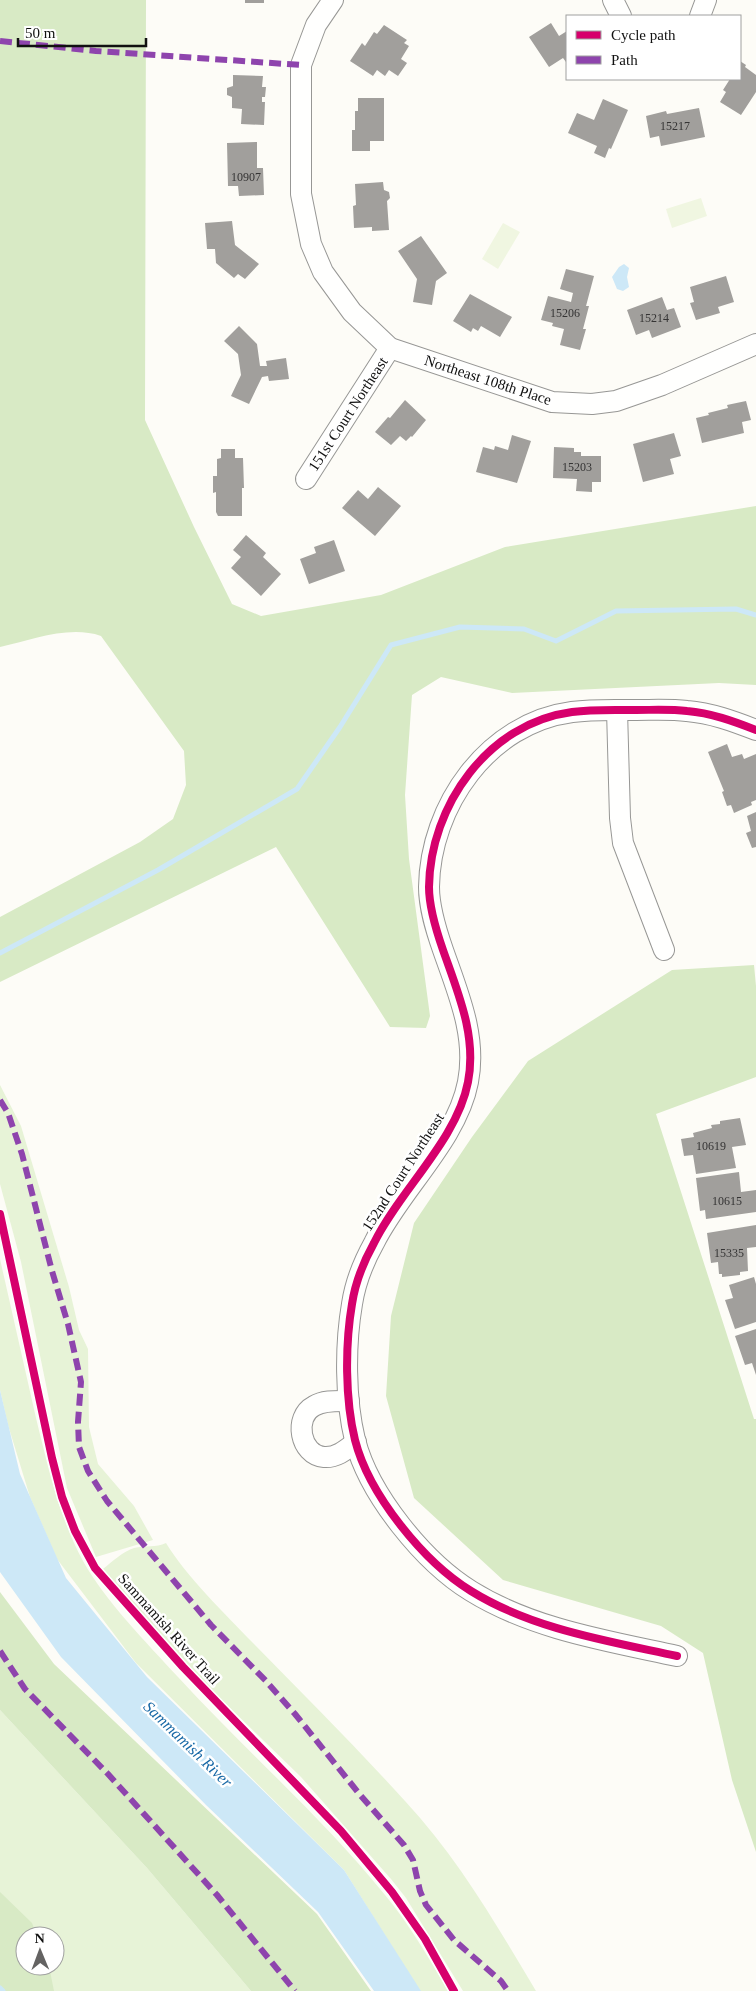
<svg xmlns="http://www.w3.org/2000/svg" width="756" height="1991" font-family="'Times New Roman',serif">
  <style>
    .green { fill: #e7f3d7; fill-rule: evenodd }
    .forest { fill: #d8eac5 }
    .pitch { fill: #f0f6e1 }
    .water { fill: #cde8f7 }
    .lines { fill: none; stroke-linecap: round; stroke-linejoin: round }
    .stream { stroke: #cde8f7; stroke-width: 5 }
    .building { fill: #a19f9c }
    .minor-casing { stroke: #979795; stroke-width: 22 }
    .minor { stroke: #fffffe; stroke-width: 20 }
    .quiet { stroke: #8e44ad; stroke-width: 6; stroke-dasharray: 12 6; stroke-linecap: butt }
    .cycleway-casing { stroke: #fff; stroke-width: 11 }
    .cycleway { stroke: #d6006c; stroke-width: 8 }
    .labels { text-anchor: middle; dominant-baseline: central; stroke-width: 5; stroke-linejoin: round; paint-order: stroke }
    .number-label { font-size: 12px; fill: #353434 }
    .street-label { font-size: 15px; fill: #111; stroke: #fff }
    .water-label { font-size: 16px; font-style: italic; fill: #1768a6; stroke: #fff }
  </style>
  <rect width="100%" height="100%" fill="#fdfcf7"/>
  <g class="green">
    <polygon points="0,1085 21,1126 69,1287 79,1330 88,1349 89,1427 98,1464 134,1506 153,1540 96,1557 67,1488 21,1262 0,1184"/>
    <path d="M0,1259C12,1312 24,1365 36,1418C48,1467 59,1517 83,1561C106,1602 146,1642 178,1677C246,1751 322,1817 385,1895C409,1924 429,1958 448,1991H420L344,1870L136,1663L57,1559L30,1497L8,1425L0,1390Z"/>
    <path d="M166,1543C186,1576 225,1614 253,1643C304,1695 356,1747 405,1801C458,1858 496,1924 536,1991H463L406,1898L391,1879L301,1777L182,1661L103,1569C112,1562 122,1552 134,1548C145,1545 156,1548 166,1543Z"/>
    <path d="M0,1710L147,1868L251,1991H0ZM25,1936H55V1966H25Z"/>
  </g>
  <g class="forest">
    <path d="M0,0H146L145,420L194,527L232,604L261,616L381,595L505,547L756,506V685L719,683L512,693L441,677L412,695L405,795L409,859L430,1016L426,1028L390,1027L276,847L0,982V917L140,842L173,819L186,785L184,751L101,636C69,625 32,640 0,647Z"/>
    <polygon points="754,965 756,986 756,1077 656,1114 754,1419 756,1419 756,1852 732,1780 703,1653 661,1626 503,1580 414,1498 386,1396 391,1316 414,1223 472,1137 528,1061 672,970"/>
    <polygon points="0,1592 54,1664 317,1914 371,1991 251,1991 147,1868 0,1710"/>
    <polygon points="0,1892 32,1923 37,1936 25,1936 25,1966 49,1966 54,1991 0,1991"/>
  </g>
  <g class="pitch">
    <polygon points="701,198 707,216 672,228 666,209"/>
    <polygon points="503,223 520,232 498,269 482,259"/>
  </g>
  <g class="water">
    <polygon points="624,264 629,268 627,277 629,287 623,291 617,289 612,277 619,267"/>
    <polygon points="0,1390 20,1474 66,1578 147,1677 344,1870 421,1991 374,1991 318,1912 206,1805 61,1657 0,1572"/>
  </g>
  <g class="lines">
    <g class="stream">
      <polyline points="0,953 158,870 297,789 340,727 391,645 460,627 524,629 556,641 616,611 736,609 756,615"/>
      <polyline points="0,1988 3,1991"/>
    </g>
  </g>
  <g class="building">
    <rect x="245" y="0" width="19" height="3"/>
    <polygon points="551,23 559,36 567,31 567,61 566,62 563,58 549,67 529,37"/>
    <polygon points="384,25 407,40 404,43 409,46 401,59 407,63 398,76 389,70 385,76 377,70 373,76 350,61 362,43 365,46 374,32 377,34"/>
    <polygon points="740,61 746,65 745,67 756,75 756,92 741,115 720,102 726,92 723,90 730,79 740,79"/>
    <polygon points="233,75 263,76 262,87 266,87 265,97 262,97 262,102 265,102 264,125 241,124 242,109 232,108 232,97 227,95 227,88 233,86"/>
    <polygon points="358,98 384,98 384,141 370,141 370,151 352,151 352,130 355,130 355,111 358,111"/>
    <polygon points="603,99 628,110 611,149 609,148 605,158 594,153 597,146 568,133 577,113 594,120"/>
    <polygon points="699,108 705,137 661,146 659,136 650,138 646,116 666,111 667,114"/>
    <polygon points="257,142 257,168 263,168 264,195 239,196 238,186 228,186 227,143"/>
    <polygon points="383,182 384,190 389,192 390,198 387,201 389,230 372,231 372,227 354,228 353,206 356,205 355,184"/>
    <polygon points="232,221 235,245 259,264 245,279 238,274 234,278 216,263 215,249 207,249 205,223"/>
    <polygon points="421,236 447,273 436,281 432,305 413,302 417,279 398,251"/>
    <polygon points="566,269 594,276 586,306 589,306 583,329 586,329 580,350 560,345 564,329 552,326 553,323 541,320 548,296 571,302 573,293 560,289"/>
    <polygon points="726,276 734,302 718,307 720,313 696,320 690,303 694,302 690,287"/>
    <polygon points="470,294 512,317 500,337 481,326 478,331 473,328 471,332 453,321"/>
    <polygon points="662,297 667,310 674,308 681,327 652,338 649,330 636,335 627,310"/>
    <polygon points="239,326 257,344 260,366 267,366 266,361 286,358 289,379 269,381 268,376 262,377 249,404 231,396 241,375 238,354 224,341"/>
    <polygon points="405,400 426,420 412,437 411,436 406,441 400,436 391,445 375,432 388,417 390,418"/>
    <polygon points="746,401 751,420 742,422 744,433 702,443 696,418 709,415 708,413 728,408 727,405"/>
    <polygon points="674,433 681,456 670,459 674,474 643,482 633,444"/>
    <polygon points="512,435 531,441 517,483 476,472 483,447 494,450 495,446 508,450"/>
    <polygon points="554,447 574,448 574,452 581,452 581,456 601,456 601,482 592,482 592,492 576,491 577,479 553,478"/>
    <polygon points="221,449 235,449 235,458 243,458 244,488 242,488 242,516 218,516 216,512 216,492 213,493 213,476 217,476 217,459 221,458"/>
    <polygon points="378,487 401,506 375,536 342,508 358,490 368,499"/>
    <polygon points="246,535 266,553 263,557 281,574 261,596 231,568 241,557 233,550"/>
    <polygon points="334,540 345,571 309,584 300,559 316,553 314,547"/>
    <polygon points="727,744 732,757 742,754 744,759 756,754 756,800 751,802 752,805 734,813 731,805 727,806 722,792 724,791 708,752"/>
    <polygon points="756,812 756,847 752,848 746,833 751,831 747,816"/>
    <polygon points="740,1118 746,1145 732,1147 736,1168 696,1174 693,1155 684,1156 681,1139 694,1137 693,1133 712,1128 711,1125 720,1124 720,1121"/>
    <polygon points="739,1172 741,1192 756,1190 756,1212 706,1219 705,1210 700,1211 696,1178"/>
    <polygon points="756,1225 756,1247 747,1248 748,1271 740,1272 740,1275 722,1277 722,1274 719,1274 718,1262 711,1263 707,1233"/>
    <polygon points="754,1277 756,1284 756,1322 735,1329 725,1300 733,1298 729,1285"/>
    <polygon points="756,1329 756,1375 752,1363 745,1365 735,1336"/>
  </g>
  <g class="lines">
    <defs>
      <g id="minor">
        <polyline points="333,0 316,25 301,65 301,194 311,244 323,272 352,312 390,348 552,402 592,404 616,401 662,385 756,344"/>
        <polyline points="613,0 621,16"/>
        <polyline points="700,16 706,0"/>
        <polyline points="306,479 390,348"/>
        <polyline points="617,710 620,818 623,843 664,950"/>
        <path d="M349,1401C337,1401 324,1400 314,1406C293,1417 300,1455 324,1457C337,1458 347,1449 356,1442"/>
        <path d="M677,1656C608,1641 532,1629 471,1591C424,1562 369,1495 355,1440C345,1399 345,1345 352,1304C355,1284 364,1261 374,1243C400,1190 457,1140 468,1082C477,1036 458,993 443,950C436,930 429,908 429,887C430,806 488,723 572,712C593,709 615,710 636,710C653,710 670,709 687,711C711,713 733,721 756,730"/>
      </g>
    </defs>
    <use href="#minor" class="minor-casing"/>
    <use href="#minor" class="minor"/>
    <g class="quiet">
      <polyline points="0,41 96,51 301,65"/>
      <polyline points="0,1100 8,1113 22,1154 52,1271 68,1324 81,1382 78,1422 79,1447 88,1471 107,1501 211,1625 266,1681 295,1714 361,1796 404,1845 413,1860 420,1891 426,1905 454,1940 501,1981 508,1991"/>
      <polyline points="0,1651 25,1689 108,1774 217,1895 295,1991"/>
    </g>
    <defs>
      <g id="cycleway">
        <polyline points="0,1214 52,1458 62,1497 75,1531 95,1568 183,1667 341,1831 392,1892 425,1939 454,1991"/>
        <path d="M677,1656C608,1641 532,1629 471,1591C424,1562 369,1495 355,1440C345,1399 345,1345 352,1304C355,1284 364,1261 374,1243C400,1190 457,1140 468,1082C477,1036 458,993 443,950C436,930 429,908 429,887C430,806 488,723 572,712C593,709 615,710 636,710C653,710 670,709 687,711C711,713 733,721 756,730"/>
      </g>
    </defs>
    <use href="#cycleway" class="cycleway-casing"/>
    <use href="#cycleway" class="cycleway"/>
  </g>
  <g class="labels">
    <g class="number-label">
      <text x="675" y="126">15217</text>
      <text x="246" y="177">10907</text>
      <text x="565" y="313">15206</text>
      <text x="654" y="318">15214</text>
      <text x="577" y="467">15203</text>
      <text x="711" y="1146">10619</text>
      <text x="727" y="1201">10615</text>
      <text x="729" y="1253">15335</text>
    </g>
    <g class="street-label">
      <text transform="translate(488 380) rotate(18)">Northeast 108th Place</text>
      <text transform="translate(348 414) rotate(-57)">151st Court Northeast</text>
      <text transform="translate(403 1172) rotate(-57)">152nd Court Northeast</text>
      <text transform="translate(169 1629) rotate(48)">Sammamish River Trail</text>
    </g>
    <g class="water-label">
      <text transform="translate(188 1744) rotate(44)">Sammamish River</text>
    </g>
  </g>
  <rect x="566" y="15" width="175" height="65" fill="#ffffff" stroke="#a0a0a0"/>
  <rect x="576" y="31" width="25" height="8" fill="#d6006c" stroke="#a0a0a0"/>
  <text x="611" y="40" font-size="15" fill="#111111">Cycle path</text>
  <rect x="576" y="56" width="25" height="8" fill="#8e44ad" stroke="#a0a0a0"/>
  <text x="611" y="65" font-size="15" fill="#111111">Path</text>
  <g transform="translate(40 1951) rotate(359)"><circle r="24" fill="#ffffff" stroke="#a0a0a0"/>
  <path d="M0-4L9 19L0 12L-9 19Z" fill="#646362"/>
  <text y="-8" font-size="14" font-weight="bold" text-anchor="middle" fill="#111111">N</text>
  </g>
  <path d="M18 38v8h128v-8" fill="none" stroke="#111111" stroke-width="2.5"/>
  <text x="25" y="38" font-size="15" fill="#111111" stroke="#ffffff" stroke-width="4" paint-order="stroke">50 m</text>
</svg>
